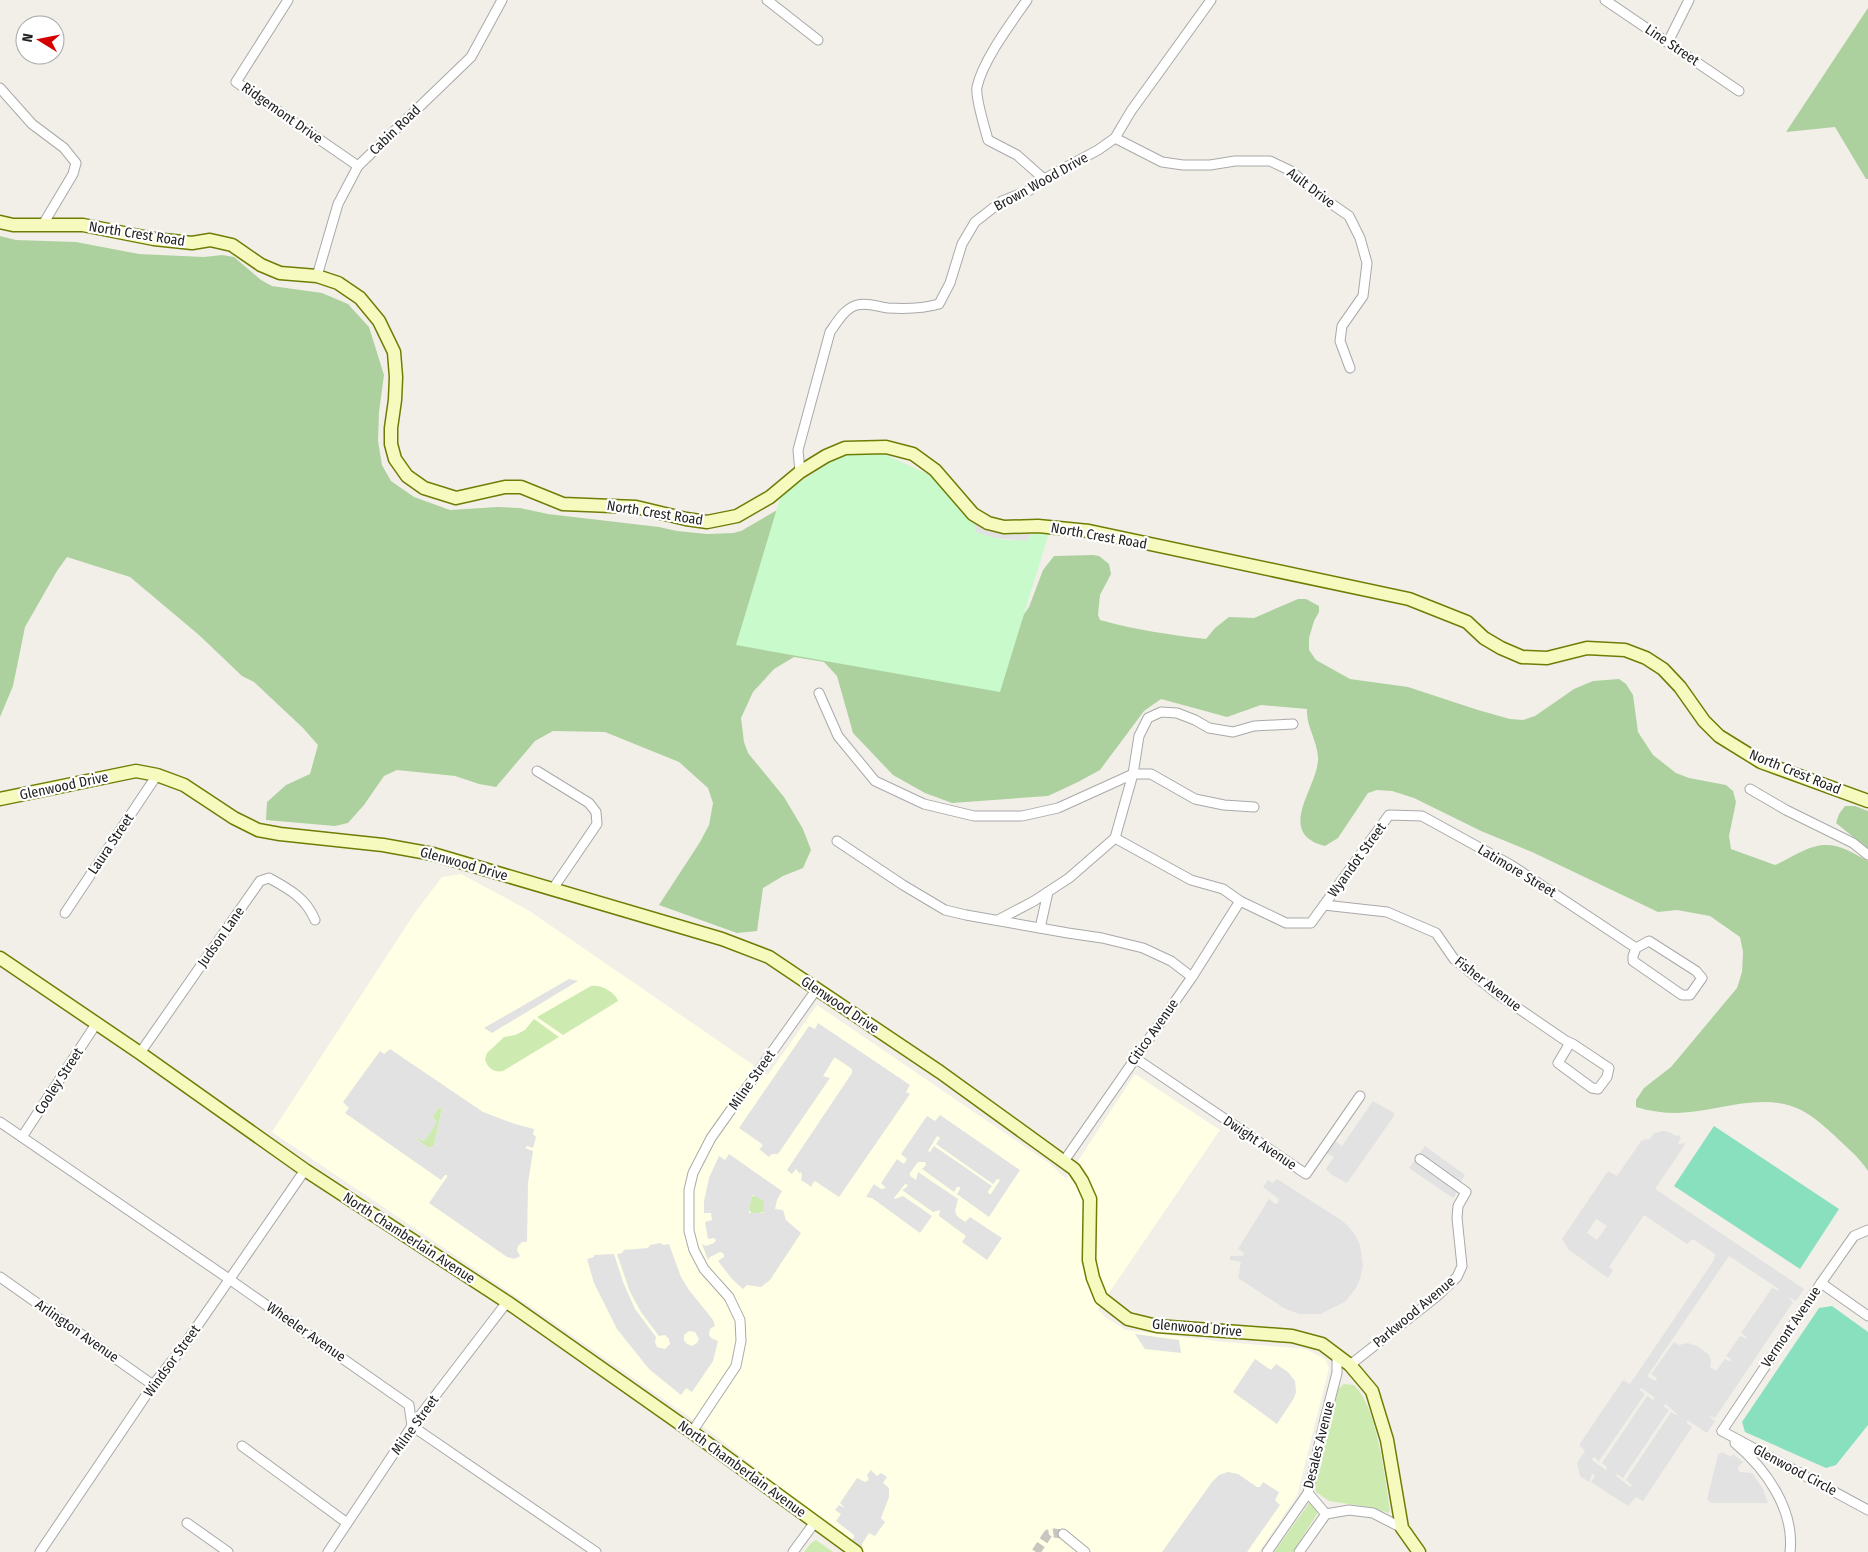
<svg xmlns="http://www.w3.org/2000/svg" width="1868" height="1552" font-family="'Fira Sans Condensed',sans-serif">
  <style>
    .education { fill: #ffffe5 }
    .grass { fill: #cdebb0 }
    .forest { fill: #add19e }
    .park { fill: #c8facc }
    .pitch { fill: #88e0be }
    .parking { fill: #e2e2e2; fill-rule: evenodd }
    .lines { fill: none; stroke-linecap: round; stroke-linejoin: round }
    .street-tunnel { stroke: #c8c6c1; stroke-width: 9; stroke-dasharray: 9 4.5; stroke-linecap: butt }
    .street-casing { stroke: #a9a9a9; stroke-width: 11 }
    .secondary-casing { stroke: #707d05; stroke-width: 15 }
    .street { stroke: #fff; stroke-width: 9 }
    .secondary { stroke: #f7fabf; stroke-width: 12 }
    .labels { text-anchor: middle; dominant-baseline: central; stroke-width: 4.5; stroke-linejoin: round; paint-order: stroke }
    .street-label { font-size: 14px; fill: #222; stroke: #fff }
  </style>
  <rect width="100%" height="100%" fill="#f2efe9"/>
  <polygon class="education" points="461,874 528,910 768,1075 817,1005 1049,1163 1066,1179 1135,1074 1220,1130 1098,1309 1105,1317 1126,1330 1225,1342 1306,1349 1325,1359 1329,1368 1297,1496 1259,1552 861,1552 708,1430 530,1306 272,1132 414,914 442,877"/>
  <g class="grass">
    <path d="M591,986C601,984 615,992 618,1001L563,1035L537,1017Z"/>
    <path d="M534,1019L559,1037L503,1071C494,1073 487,1068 485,1059L487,1053L504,1037L515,1035L525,1030Z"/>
    <polygon points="439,1107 442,1109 434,1146 429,1148 416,1139 418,1138 424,1141 437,1122 432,1117"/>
    <polygon points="756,1195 764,1200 764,1212 752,1214 749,1210 751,1197"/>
    <path d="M1344,1384L1354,1385C1378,1409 1384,1475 1390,1509L1389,1513L1369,1507L1329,1501L1316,1492L1314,1485L1338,1389Z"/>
    <polygon points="1310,1502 1318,1510 1317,1514 1293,1552 1274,1552"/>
    <polygon points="816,1540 833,1552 804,1552 811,1543"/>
  </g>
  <g class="forest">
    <polygon points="1868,8 1868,179 1866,179 1835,127 1786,132"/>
    <path d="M0,236L16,240L76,242L139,254L204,257L222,255L234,257L261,280L272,286L322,293L348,304L369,327L384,375L379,412L378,441L382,465L391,481L414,497L450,510L497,507L520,508L548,514L659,527L677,531L707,534L733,533L741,531L784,506L1017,624L1029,607L1043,570L1054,556L1093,555L1099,556L1109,564L1111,574L1100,595L1098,615L1100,620C1136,630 1170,635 1206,639L1215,628L1229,617L1254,618L1298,599H1306L1319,606V612L1314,621L1309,638V650L1316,660L1350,679L1408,687L1478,710L1510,719L1523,720L1535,716L1574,689L1593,681L1619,679L1626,684L1633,695L1638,732L1653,755L1676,773L1689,778L1726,785L1733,791L1736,802L1729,836L1731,849L1775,865C1785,861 1793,855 1803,851C1829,838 1845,848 1868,861V1171C1859,1157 1846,1147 1834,1135C1824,1126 1814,1117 1801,1110C1762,1091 1718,1112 1677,1113C1663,1113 1649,1111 1636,1107V1100L1644,1088L1671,1067L1737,988L1742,972L1743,952L1740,937L1710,916L1677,910L1658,912L1532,852L1481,831L1414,798L1392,791L1377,790L1368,793L1338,838L1325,846C1273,833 1320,785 1318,757C1317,740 1306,726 1307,709L1261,705L1227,717L1161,699L1144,711L1100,770L1078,782L1048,796L952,803L925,793L893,775L853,733L837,676L824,662L794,657L774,669L753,692L741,718L744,742L748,753L784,797L803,829L811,850L803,868L783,876L763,888L757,931L737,933L659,905L700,842L709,825L713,803L708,788L679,762L605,732L553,731L535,741L496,787L479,784L455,776L397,770L384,776L364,805L348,823L335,826L266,820L267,802L286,785L310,774L318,745L303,728L254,682L242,676L199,635L130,577L67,557L57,571L25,627L13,686L0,717Z"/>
    <polygon points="1845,806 1855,806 1868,811 1868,849 1836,823 1839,814"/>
  </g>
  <path class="park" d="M866,452L886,455L932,476L974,522C981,538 1011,543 1026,539C1030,538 1032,534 1036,532L1049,533L1000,692L736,645L781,495L830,462L850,454Z"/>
  <g class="pitch">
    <polygon points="1714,1126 1839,1209 1800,1269 1674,1186"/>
    <polygon points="1832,1306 1868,1332 1868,1425 1836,1465 1826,1468 1745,1432 1742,1422 1819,1308"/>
  </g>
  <g class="parking">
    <polygon points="974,522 1001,532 1032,534 1026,541 995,538 976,532"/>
    <polygon points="569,979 578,981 492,1033 484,1028"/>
    <polygon points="818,1023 910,1085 906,1092 910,1094 839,1197 815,1181 812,1184 812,1187 801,1180 802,1176 801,1172 799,1173 796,1169 792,1174 787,1170 852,1073 852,1069 836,1058 834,1058 823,1076 830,1078 778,1154 772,1154 769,1157 759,1149 762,1147 762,1144 739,1128 809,1026 815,1029"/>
    <path d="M390,1049L483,1112L515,1124L534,1129L533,1134L536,1137L533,1148L527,1146L525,1148L533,1151L528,1183L527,1242H522L518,1246L517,1250L520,1256L519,1257L514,1259L507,1257L429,1203L447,1177V1175H445L441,1180L345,1113L349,1108L343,1102L380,1051L384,1054ZM439,1107L442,1109L434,1146L429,1148L416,1139L418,1138L424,1141L431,1132L437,1122L432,1117Z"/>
    <polygon points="1373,1101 1394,1113 1394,1116 1347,1183 1332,1175 1326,1169 1334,1157 1326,1153 1335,1141 1342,1146"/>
    <path d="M940,1115L1020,1170L989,1217L957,1194L960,1189V1187H957L954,1192L922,1169L926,1165L925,1162H918L910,1173V1176L916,1180L918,1172L958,1199L955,1211L957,1216L965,1222L970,1217L1002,1238L987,1260L962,1242L966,1236L939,1216L940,1210L933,1212L902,1190L907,1187L908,1185L905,1184L894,1198L895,1199L903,1196L932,1216L920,1233L872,1198L866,1197L874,1184L881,1189L886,1188L881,1183L897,1159L904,1164L907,1159L901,1154L927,1116L935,1121ZM937,1136L940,1138L936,1144L993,1184L997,1179L1000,1180L991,1194H989L988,1191L992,1186L934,1146L930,1152L928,1151Z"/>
    <path d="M1662,1131L1669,1132L1676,1136L1679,1135L1681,1139L1678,1142L1679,1144L1686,1143L1655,1189L1804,1289L1796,1301L1788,1297L1793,1302L1715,1418L1708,1415L1715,1421L1707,1433L1687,1420V1423L1692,1427L1643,1501L1636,1497L1628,1506L1591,1482L1595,1476L1594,1474H1592L1589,1482L1580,1476L1577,1463L1585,1451L1579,1445L1623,1380L1630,1384L1714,1260L1715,1254L1693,1239L1687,1244L1644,1215L1609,1267L1613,1270L1608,1278L1569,1250L1562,1239L1608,1171L1617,1176L1642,1140L1650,1139L1653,1134ZM1596,1219L1607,1226L1597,1240L1587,1233ZM1729,1256L1779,1289V1291L1772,1288L1741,1333L1747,1337V1339L1740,1336L1726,1356L1731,1359V1362L1725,1359L1716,1371L1710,1367L1711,1361L1709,1355L1697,1346L1688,1343L1679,1345L1674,1342L1651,1374L1657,1378L1656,1380L1655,1381L1648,1377V1375ZM1640,1388L1643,1389L1655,1398L1653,1400L1647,1396L1602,1463L1607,1467L1606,1470L1593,1461L1592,1458L1594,1457L1599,1461L1645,1394L1640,1390ZM1666,1404L1678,1415H1676L1671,1412L1626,1480L1632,1485L1630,1487L1615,1475L1617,1474L1623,1478L1669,1410L1663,1406Z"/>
    <polygon points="1425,1146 1465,1175 1459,1184 1461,1187 1453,1198 1409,1168"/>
    <path d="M729,1154L782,1191L777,1200L775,1209L783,1210L786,1220L801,1233L770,1280L761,1287L747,1285L743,1289L732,1279L718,1261L724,1257V1254L721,1252L718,1253L710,1257L708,1260L702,1244L706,1246L714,1243L716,1240L714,1238L708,1239L705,1222L712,1220L711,1213H704V1201L709,1178L719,1156L725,1160ZM753,1195L764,1201L763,1213H749L751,1197Z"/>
    <polygon points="1277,1179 1344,1222 1354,1233 1360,1245 1363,1266 1360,1279 1356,1288 1345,1302 1320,1314 1299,1314 1284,1308 1238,1278 1241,1262 1230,1260 1230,1256 1243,1256 1244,1253 1238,1249 1269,1199 1275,1204 1278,1203 1279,1199 1263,1187 1268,1180 1273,1183"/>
    <path d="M661,1243L663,1245L669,1244L681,1277L689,1290L713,1320L715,1326L710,1329L709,1335L711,1338L718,1341L713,1361L692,1392L686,1388L681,1395L649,1369L617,1329L594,1283L587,1259L594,1257V1255L614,1254L623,1282L635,1309L656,1337L655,1342L657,1347L665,1349L670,1344L669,1339L665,1335L659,1336L641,1312L630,1292L617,1254L622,1253L624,1250L648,1248L650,1245ZM689,1331L695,1332L699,1339L697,1343L692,1346L687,1344L684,1340V1335Z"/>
    <polygon points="1135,1334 1179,1340 1181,1353 1145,1349"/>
    <polygon points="1255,1359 1271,1370 1276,1364 1288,1372 1295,1381 1296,1392 1294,1398 1277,1424 1233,1392"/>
    <polygon points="1722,1452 1731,1457 1733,1454 1743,1462 1738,1467 1739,1472 1752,1473 1763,1489 1768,1503 1711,1503 1707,1499 1718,1455"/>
    <polygon points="871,1470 877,1476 881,1473 887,1477 883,1483 889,1488 889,1497 881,1518 885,1522 875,1536 869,1533 862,1544 862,1550 850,1541 854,1538 854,1535 836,1521 841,1514 835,1510 839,1505 845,1508 840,1503 857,1478 865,1482 869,1480 867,1475"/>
    <polygon points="1228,1472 1238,1474 1257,1487 1260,1487 1263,1482 1279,1492 1275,1500 1280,1505 1247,1552 1162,1552 1212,1482 1219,1475"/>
  </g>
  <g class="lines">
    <polyline class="street-tunnel" points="1036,1552 1048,1534 1054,1533 1063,1534"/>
    <defs>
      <g id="street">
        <polyline points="288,0 236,82 358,166"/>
        <polyline points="767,0 818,40"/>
        <path d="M1027,0C1011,23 983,60 977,87C975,98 985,128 988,140L1017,155L1044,179"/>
        <polyline points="1605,0 1739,91"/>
        <polyline points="1668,42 1689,0"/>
        <polyline points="0,88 32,124 64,148 76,163 73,174 42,226"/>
        <polyline points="1115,138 1162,162 1183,165 1210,165 1235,161 1270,161 1291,171 1316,193 1349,216 1360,238 1367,263 1363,296 1342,326 1340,341 1350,368"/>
        <polyline points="317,276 338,204 358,166 471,57 502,0"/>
        <path d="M800,472L798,450L830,332C837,322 845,308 857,305C868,302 878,307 888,308C906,309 922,309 939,304L950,283L962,244L975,222L1002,201L1030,190L1044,179L1098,150L1115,138L1131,111L1211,0"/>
        <polyline points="819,693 838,736 875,781 924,804 974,816 1022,816 1058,808 1133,774 1151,774 1195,799 1224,805 1254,807"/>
        <polyline points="537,771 589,803 596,812 597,824 552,890"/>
        <polyline points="1750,789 1786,810 1853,843 1868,855"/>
        <polyline points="1115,838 1191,880 1223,889 1240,901 1286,923 1311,923 1389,815 1422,816 1511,865 1636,948 1633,956 1633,961 1682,995 1690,995 1702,978 1696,971 1649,941 1636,948"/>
        <polyline points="837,841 903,885 945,910 966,915 1068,933 1102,938 1143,948 1171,961 1192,977"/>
        <polyline points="1324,905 1387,912 1436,933 1454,959 1496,993 1566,1041 1573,1044 1609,1068 1607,1077 1598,1089 1592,1088 1558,1063 1570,1043"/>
        <polyline points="65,913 157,775"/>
        <polyline points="998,920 1034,901 1069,878 1115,838 1133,774 1139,736 1148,718 1161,712 1177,713 1195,720 1209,728 1233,732 1254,726 1293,724"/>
        <polyline points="1040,928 1048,892"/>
        <path d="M140,1053L260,881L269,878C289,889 306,898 315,920"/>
        <polyline points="1135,1058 1306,1174 1360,1096"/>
        <polyline points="0,1122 229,1279 409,1405 412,1426 596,1552"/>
        <polyline points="22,1137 96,1024"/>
        <polyline points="1064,1161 1192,977 1240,901"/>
        <polyline points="0,1277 153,1385"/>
        <polyline points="1821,1283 1868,1316"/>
        <polyline points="1350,1365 1436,1297 1457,1277 1462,1266 1457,1218 1458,1206 1466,1192 1420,1159"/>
        <polyline points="1722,1431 1821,1283 1854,1236 1868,1230"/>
        <polyline points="1722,1431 1868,1510"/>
        <polyline points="692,1432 736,1366 741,1341 740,1320 729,1297 704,1269 694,1250 689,1231 689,1190 693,1173 711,1138 816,990"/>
        <path d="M1735,1443C1766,1469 1795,1510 1790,1552"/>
        <polyline points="242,1446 347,1523"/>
        <polyline points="1308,1493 1326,1514"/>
        <polyline points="1326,1514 1349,1510 1373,1513 1402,1528"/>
        <polyline points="187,1523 228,1552"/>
        <polyline points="1063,1534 1085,1552"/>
        <polyline points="40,1552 153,1385 180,1351 305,1170"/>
        <polyline points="328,1552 412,1426 507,1302"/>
        <polyline points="793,1552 815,1522"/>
        <polyline points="1267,1552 1308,1493 1325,1419 1337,1373 1337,1356"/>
        <polyline points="1299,1552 1326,1514"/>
      </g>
      <g id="secondary">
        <polyline points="0,222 13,225 83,225 154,239 192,243 210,240 232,245 261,265 280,273 317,276 338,283 360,298 379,321 394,352 396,377 395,400 391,428 391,444 395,459 407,476 424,488 456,498 505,487 521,487 563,504 636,507 686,519 707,522 737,516 770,497 800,472 826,456 845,448 886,447 913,454 935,470 973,514 988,523 1004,527 1038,526 1089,531 1409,599 1467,622 1484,638 1501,648 1522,657 1547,658 1587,648 1625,650 1646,658 1663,669 1680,687 1704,721 1719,736 1761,762 1868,801"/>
        <polyline points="0,799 136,771 157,775 184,785 234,818 258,830 280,834 383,845 433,854 722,939 769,957 940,1072 1074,1169 1082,1181 1090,1199 1089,1260 1093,1278 1101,1298 1128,1319 1157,1326 1292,1336 1322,1344 1350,1365 1372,1391 1387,1440 1402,1528 1419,1552"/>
        <polyline points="0,958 140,1053 305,1170 507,1302 692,1432 856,1552"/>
      </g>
    </defs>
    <use href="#street" class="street-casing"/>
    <use href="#secondary" class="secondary-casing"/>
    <use href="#street" class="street"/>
    <use href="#secondary" class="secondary"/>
  </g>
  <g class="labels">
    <g class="street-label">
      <text transform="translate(1672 45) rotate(34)">Line Street</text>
      <text transform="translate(282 113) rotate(35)">Ridgemont Drive</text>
      <text transform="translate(395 130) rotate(-44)">Cabin Road</text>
      <text transform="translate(1041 182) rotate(-29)">Brown Wood Drive</text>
      <text transform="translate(1311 188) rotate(37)">Ault Drive</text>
      <text transform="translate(137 234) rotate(9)">North Crest Road</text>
      <text transform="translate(655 513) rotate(9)">North Crest Road</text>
      <text transform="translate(1099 536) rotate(10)">North Crest Road</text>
      <text transform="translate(1795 772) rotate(22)">North Crest Road</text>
      <text transform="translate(64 786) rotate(-12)">Glenwood Drive</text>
      <text transform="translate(111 844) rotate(-56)">Laura Street</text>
      <text transform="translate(1357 860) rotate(-54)">Wyandot Street</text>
      <text transform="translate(464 864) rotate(16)">Glenwood Drive</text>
      <text transform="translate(1517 871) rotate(31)">Latimore Street</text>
      <text transform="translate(221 937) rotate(-55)">Judson Lane</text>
      <text transform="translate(1488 984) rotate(38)">Fisher Avenue</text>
      <text transform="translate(840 1005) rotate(34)">Glenwood Drive</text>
      <text transform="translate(1153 1032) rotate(-55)">Citico Avenue</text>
      <text transform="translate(752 1080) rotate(-55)">Milne Street</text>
      <text transform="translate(59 1081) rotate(-57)">Cooley Street</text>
      <text transform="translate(1260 1143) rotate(34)">Dwight Avenue</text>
      <text transform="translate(409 1238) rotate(33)">North Chamberlain Avenue</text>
      <text transform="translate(1414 1312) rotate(-40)">Parkwood Avenue</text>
      <text transform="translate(1791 1327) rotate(-56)">Vermont Avenue</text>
      <text transform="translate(1197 1328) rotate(5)">Glenwood Drive</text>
      <text transform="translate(77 1331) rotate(35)">Arlington Avenue</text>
      <text transform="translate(306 1332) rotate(35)">Wheeler Avenue</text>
      <text transform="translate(172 1361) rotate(-54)">Windsor Street</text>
      <text transform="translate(415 1425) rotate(-54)">Milne Street</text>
      <text transform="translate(1319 1445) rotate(-76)">Desales Avenue</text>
      <text transform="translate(742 1469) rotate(36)">North Chamberlain Avenue</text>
      <text transform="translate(1795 1470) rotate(28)">Glenwood Circle</text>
    </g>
  </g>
  <g transform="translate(40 40) rotate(280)"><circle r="24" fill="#ffffff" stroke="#a7a7a7"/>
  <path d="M0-4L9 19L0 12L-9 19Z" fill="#d40000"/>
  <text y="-8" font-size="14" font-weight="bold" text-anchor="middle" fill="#222222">N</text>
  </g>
</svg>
